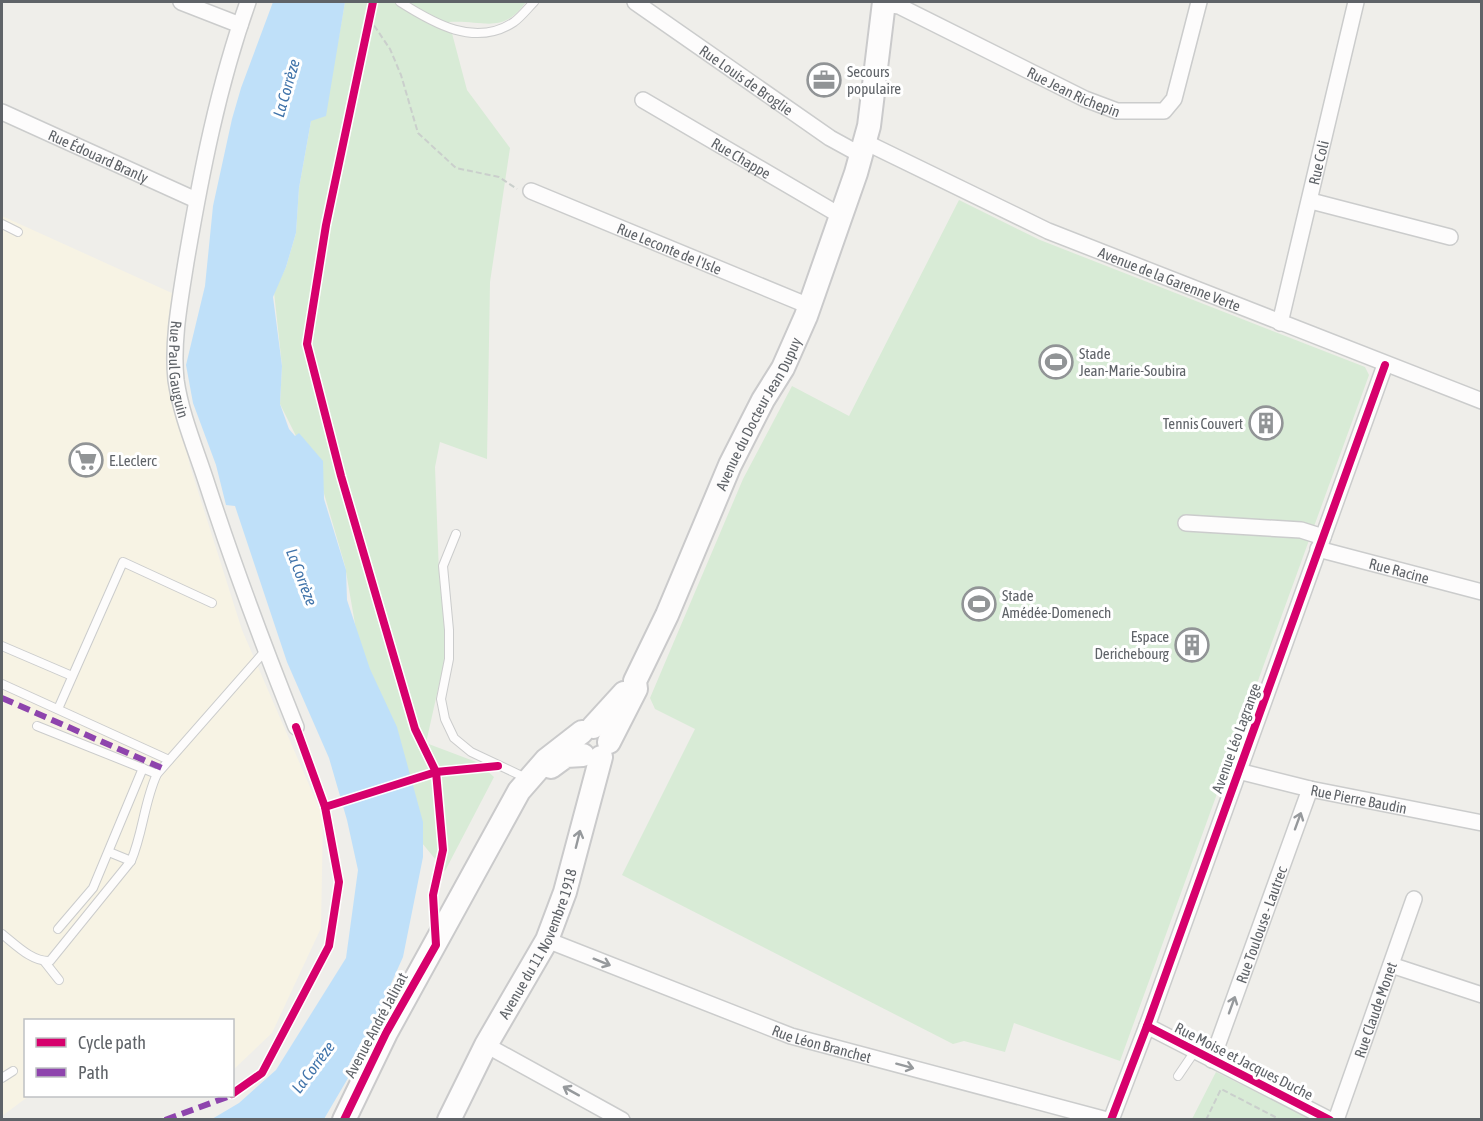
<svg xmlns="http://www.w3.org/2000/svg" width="1483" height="1121" font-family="'Asap Condensed',sans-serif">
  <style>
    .commercial { fill: #f7f3e4 }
    .green { fill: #d8ebd6 }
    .water { fill: #bfe0f9 }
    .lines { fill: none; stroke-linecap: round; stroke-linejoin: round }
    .lane-casing { stroke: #cbcccc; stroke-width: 10 }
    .street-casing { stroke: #cbcccc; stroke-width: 18 }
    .secondary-casing { stroke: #cacacb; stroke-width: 26 }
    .path { stroke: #cacfcc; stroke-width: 2; stroke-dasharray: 6 3; stroke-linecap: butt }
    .lane { stroke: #fdfcfc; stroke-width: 8 }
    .street { stroke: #fdfcfc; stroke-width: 15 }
    .secondary { stroke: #fdfcfc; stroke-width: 22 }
    .quiet { stroke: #8e44ad; stroke-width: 6; stroke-dasharray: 12 6; stroke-linecap: butt }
    .cycleway-casing { stroke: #fff; stroke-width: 11 }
    .cycleway { stroke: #d6006c; stroke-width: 8 }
    .oneway { stroke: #96999c }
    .labels { text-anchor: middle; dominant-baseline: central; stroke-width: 6; stroke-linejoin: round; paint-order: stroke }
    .poi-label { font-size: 15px; fill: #5f6368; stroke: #fff; text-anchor: start }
    .street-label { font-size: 15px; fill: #5f6368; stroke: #fff }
    .water-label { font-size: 16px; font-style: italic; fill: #4174aa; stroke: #fff }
  </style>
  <rect width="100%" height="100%" fill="#efeeea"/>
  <polygon class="commercial" points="2,216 174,294 168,356 190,466 242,630 323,817 321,928 272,1033 233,1070 232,1020 26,1020 26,1096 29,1096 2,1116"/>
  <g class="green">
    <path d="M345,2H526C502,35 485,20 449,22L467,90L510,148L490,282L487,459L440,442L435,467L439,573L447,649L426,743L479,763L494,777L445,871L385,798L345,566L323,490L280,404L282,366L274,292L286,267L296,233L299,188L311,121L338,42Z"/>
    <polygon points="959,200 1040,240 1365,367 1369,375 1120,1061 1014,1023 1005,1052 964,1041 953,1044 622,875 695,729 655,709 650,698 743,479 792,386 849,416"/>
    <polygon points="1216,1072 1311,1119 1192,1119"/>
  </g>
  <polygon class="water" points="273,2 345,2 326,116 311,121 299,188 296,233 286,267 273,297 282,366 280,404 289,429 295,436 299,433 323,461 324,499 346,570 347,600 370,669 397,727 423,822 423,857 403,957 351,1073 324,1119 212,1119 239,1103 276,1070 346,958 358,870 347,820 329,758 287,662 235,506 226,505 216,465 193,403 186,365 205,286 213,206 232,119 241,88"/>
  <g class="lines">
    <defs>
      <g id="lane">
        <path d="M400,2C433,23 475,48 514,22C521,17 528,8 534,2"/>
        <polyline points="2,224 18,232"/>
        <polyline points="456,534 443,566 449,630 449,659 441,699 445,719 454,738 471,752 526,778"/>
        <polyline points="2,646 72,676"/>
        <polyline points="2,684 169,760"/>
        <polyline points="58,709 123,562 212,603"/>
        <polyline points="37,726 157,774"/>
        <polyline points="109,852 131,861"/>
        <polyline points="58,929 93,888 143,768"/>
        <path d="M2,934C16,945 32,962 50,961L131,861C143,833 144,802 157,774L265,651"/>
        <polyline points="44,961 59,980"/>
        <polyline points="1178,1076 1195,1051"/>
        <polyline points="2,1078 13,1071"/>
      </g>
      <g id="street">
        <polyline points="181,2 240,25"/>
        <path id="s1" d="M248,2C218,86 201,174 186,262C180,300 172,342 176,380C181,415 196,450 207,484C234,567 264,647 296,727"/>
        <path id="s2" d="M635,2L830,138L861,155"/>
        <path id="s3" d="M884,4L899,6L1085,99L1117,111H1164L1174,99L1199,2"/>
        <path id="s4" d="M643,100L841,216"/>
        <path id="s5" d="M2,112L196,200"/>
        <path id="s6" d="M865,142L1048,231L1482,401"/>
        <path id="s7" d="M531,191L809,306"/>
        <polyline points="1311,201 1450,237"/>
        <path id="s8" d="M1280,323L1356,2"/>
        <polyline points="1186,523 1301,530 1323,537"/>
        <path id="s9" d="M1318,549L1482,592"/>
        <path id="s10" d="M1238,771L1310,789L1482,823"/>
        <path id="s11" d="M547,940L791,1036L1107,1120"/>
        <polyline points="1391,965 1482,995"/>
        <polyline points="1147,1026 1330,1120"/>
        <polyline points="486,1045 622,1120"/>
        <path id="s12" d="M1212,1060L1310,789"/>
        <polyline points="1111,1120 1147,1026 1385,365"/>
        <path id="s13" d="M1336,1120L1414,899"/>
      </g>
      <g id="secondary">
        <polyline points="593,727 624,693"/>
        <path id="s14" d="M609,742L636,689L635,681L667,615L730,465L763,400L783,368L806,316L856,173L869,126L884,2"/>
        <polyline points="551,767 566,756 583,755"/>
        <polyline points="344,1120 386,1033 519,791 546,760 582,732"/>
        <path id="s15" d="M449,1120L486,1045L547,940L565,892L601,757"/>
      </g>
    </defs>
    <use href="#lane" class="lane-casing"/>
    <use href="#street" class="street-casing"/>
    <use href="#secondary" class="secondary-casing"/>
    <g class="path">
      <polyline points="369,18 390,49 401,75 418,133 456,168 499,177 517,189"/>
      <polyline points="325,807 436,772"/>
      <polyline points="1206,1120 1221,1089 1281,1120"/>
    </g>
    <use href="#lane" class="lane"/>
    <use href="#street" class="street"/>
    <use href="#secondary" class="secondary"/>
    <g class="quiet">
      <polyline points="2,698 162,768"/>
      <polyline points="165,1120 230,1096"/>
    </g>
    <defs>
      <g id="cycleway">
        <polyline points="325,807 436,772 498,766"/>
        <polyline points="1147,1026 1330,1120"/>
        <polyline points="232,1094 262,1073 329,946 339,882 325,807 296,727"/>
        <polyline points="344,1120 386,1033 436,945 433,895 443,850 436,772 415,729 341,476 307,344 326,225 373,2"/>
        <polyline points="1111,1120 1147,1026 1385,365"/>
      </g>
    </defs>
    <use href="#cycleway" class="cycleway-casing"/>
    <use href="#cycleway" class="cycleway"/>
  </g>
  <defs><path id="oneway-shaft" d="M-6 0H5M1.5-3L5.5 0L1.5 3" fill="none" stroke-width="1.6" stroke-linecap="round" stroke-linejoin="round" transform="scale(1.5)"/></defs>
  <g class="oneway">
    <use href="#oneway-shaft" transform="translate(1298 821) rotate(-70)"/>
    <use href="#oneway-shaft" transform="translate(578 839) rotate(-76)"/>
    <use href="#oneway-shaft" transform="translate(602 962) rotate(22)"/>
    <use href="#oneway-shaft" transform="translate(1232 1005) rotate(-70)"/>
    <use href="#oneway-shaft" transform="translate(905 1066) rotate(15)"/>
    <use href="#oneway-shaft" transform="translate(571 1091) rotate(-151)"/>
  </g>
  <defs>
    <symbol id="office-ring" viewBox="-11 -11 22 22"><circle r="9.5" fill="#fff" stroke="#919496" stroke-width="1.5"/><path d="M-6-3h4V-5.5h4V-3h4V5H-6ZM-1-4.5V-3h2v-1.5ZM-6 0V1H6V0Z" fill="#919496"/></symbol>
    <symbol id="stadium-ring" viewBox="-11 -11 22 22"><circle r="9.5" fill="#fff" stroke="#919496" stroke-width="1.5"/><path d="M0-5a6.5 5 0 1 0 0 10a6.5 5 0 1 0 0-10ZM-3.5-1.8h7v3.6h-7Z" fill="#919496"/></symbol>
    <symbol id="building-ring" viewBox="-11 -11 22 22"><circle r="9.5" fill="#fff" stroke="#919496" stroke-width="1.5"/><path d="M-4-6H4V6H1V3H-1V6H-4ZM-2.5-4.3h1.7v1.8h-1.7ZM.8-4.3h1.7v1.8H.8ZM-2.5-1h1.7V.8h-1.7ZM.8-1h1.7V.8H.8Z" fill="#919496"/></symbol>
    <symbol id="supermarket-ring" viewBox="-11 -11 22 22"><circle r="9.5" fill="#fff" stroke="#919496" stroke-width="1.5"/><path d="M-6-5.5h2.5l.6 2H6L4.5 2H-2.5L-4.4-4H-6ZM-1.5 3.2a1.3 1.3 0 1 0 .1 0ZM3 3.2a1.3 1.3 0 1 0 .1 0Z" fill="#919496"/></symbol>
  </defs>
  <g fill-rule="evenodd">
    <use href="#office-ring" x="805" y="61" width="38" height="38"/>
    <use href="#stadium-ring" x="1037" y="343" width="38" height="38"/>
    <use href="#building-ring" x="1247" y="404" width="38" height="38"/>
    <use href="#supermarket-ring" x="67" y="441" width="38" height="38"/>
    <use href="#stadium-ring" x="960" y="585" width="38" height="38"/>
    <use href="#building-ring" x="1173" y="626" width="38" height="38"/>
  </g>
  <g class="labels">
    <g class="poi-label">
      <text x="847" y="71">Secours<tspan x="847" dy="17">populaire</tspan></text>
      <text x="1079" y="353">Stade<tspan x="1079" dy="17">Jean-Marie-Soubira</tspan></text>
      <text x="1243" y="423" text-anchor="end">Tennis Couvert</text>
      <text x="109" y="460">E.Leclerc</text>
      <text x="1002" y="595">Stade<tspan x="1002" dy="17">Amédée-Domenech</tspan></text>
      <text x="1169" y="636" text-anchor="end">Espace<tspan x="1169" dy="17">Derichebourg</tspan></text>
    </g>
    <g class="street-label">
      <text stroke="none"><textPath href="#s2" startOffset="136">Rue Louis de Broglie</textPath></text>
      <text stroke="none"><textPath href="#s3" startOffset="210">Rue Jean Richepin</textPath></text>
      <text stroke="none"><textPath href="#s5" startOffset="106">Rue Édouard Branly</textPath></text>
      <text stroke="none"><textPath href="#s4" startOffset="114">Rue Chappe</textPath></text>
      <text stroke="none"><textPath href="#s8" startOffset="165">Rue Coli</textPath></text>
      <text stroke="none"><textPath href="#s7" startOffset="150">Rue Leconte de l'Isle</textPath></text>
      <text stroke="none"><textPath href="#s6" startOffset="334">Avenue de la Garenne Verte</textPath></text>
      <text stroke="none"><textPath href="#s1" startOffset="376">Rue Paul Gauguin</textPath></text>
      <text stroke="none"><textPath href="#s14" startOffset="362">Avenue du Docteur Jean Dupuy</textPath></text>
      <text stroke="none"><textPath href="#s9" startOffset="84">Rue Racine</textPath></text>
      <text transform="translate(1236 738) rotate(-70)">Avenue Léo Lagrange</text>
      <text stroke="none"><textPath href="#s10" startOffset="124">Rue Pierre Baudin</textPath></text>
      <text stroke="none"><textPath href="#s12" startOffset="144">Rue Toulouse - Lautrec</textPath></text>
      <text stroke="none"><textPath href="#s15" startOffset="198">Avenue du 11 Novembre 1918</textPath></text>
      <text stroke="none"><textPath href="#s13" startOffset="117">Rue Claude Monet</textPath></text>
      <text transform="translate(376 1025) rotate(-62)">Avenue André Jalinat</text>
      <text stroke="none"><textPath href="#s11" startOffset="294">Rue Léon Branchet</textPath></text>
      <text transform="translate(1244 1061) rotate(27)">Rue Moise et Jacques Duche</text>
    </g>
    <g class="water-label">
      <text transform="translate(286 88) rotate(-74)">La Corrèze</text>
      <text transform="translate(302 577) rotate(69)">La Corrèze</text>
      <text transform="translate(313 1067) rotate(-53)">La Corrèze</text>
    </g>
  </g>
  <rect width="1483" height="1121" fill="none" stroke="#5f6368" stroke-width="6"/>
  <rect x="24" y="1019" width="210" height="78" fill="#ffffff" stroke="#bfc1c3" stroke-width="1.5"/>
  <rect x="36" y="1038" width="30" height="9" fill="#d6006c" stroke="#bfc1c3" stroke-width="1.5"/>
  <text x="78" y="1049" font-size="18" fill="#5f6368">Cycle path</text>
  <rect x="36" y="1068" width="30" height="9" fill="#8e44ad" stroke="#bfc1c3" stroke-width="1.5"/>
  <text x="78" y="1079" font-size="18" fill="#5f6368">Path</text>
</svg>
